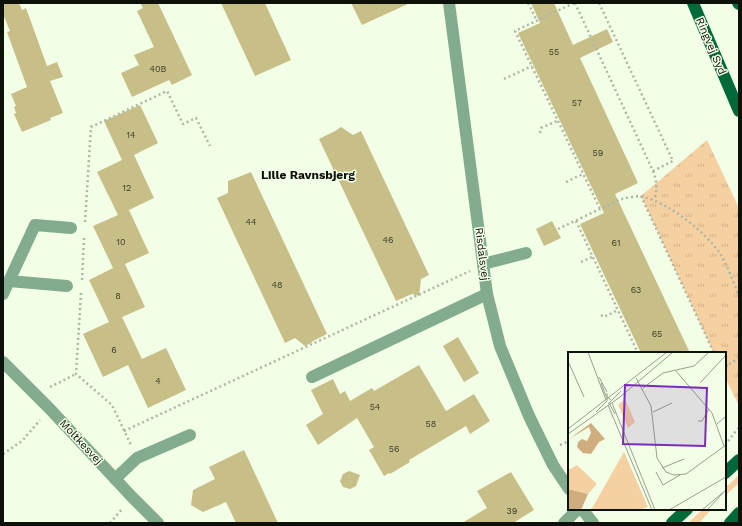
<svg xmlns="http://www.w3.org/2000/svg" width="742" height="526" font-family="'Work Sans',sans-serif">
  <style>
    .grass { fill: url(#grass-tufts) }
    .building { fill: #c8bf88 }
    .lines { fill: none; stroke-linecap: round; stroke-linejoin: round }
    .path { stroke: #aeb6a4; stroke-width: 2.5; stroke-dasharray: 2 3; stroke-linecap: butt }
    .minor { stroke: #83ac8f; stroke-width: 12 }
    .major { stroke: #006939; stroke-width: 12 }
    .labels { text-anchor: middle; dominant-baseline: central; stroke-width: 3; stroke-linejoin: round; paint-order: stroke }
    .number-label { font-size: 9px; fill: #3c3c29 }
    .street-label { font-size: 11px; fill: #0e1109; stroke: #f3fee7 }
    .neighbourhood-label { font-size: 12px; font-weight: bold; fill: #0e1109; stroke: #f3fee7 }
    .inset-road { fill: none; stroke: #979f8e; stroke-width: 1 }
    .view { fill: #7b2cbf; fill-opacity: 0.15; stroke: #7b2cbf; stroke-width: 2 }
    .inset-edge { fill: none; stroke: #0e1109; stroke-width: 2 }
  </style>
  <defs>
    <pattern id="grass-tufts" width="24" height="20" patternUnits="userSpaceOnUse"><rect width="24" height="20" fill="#f5d1a2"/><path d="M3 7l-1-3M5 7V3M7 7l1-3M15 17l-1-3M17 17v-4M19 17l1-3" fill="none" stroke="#d1b28a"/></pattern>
  </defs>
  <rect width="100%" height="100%" fill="#f3fee7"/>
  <g class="grass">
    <polygon points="707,140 739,208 739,403 738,404 725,377 725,353 714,353 641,196"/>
    <polygon points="739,475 739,483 725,496 725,488"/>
    <polygon points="703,509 712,509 699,523 688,523"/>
  </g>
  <g class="building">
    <polygon points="3,3 19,3 22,10 26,8 47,66 57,62 63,77 50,81 63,113 50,118 51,120 22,132 14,114 16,113 14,107 16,106 11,94 27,87 7,32 10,31 3,14"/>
    <polygon points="140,3 158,3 192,75 172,85 169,80 132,97 121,73 139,65 134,55 154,47 137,11 143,8"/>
    <polygon points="221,3 265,3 291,60 255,76"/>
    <polygon points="351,3 410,3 362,25"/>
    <polygon points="531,3 554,3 573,45 607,29 613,42 580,58 638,183 615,194 690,353 641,353 580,224 604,213 518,33 540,23"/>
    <polygon points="140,105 158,143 134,155 154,198 129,210 149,253 125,264 145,307 122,317 142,359 166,348 186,390 148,408 128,365 103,377 83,334 109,322 89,280 113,268 93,226 118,215 97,172 122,160 104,121"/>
    <polygon points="341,127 353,135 361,131 429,275 421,279 419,296 412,294 396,301 319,139 335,131"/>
    <polygon points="251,172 327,334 313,341 311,343 305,346 295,338 285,343 217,198 228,193 228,181 236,178"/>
    <polygon points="552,221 561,238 544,246 536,229"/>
    <polygon points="458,337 479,373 464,382 443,346"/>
    <polygon points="419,365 446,411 474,394 490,421 470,434 466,426 409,460 410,462 390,474 389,473 384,476 369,450 374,447 357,418 318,445 306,425 323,414 311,390 333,379 340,394 345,391 350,401 372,388 374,391"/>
    <polygon points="244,450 278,523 236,523 226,502 203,512 191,505 193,490 215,479 209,467"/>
    <polygon points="349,471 360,475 356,486 350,489 343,487 340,481 343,474"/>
    <polygon points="511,472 534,510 513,523 462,523 487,508 477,491"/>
  </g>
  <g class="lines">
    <g class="path">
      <polyline points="528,3 537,21"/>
      <polyline points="574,3 515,31 600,209"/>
      <path d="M575,3L653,171C657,182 658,189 654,200"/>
      <polyline points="599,3 673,161 653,171"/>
      <polyline points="504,79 532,66"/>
      <polyline points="540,133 541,128 557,121"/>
      <polyline points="566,182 583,174"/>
      <polyline points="641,196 714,353"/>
      <polyline points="576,221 638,353"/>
      <polyline points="85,222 91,127 167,91 183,124 196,118 210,146"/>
      <path d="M558,229L621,199C628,198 636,195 643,197C668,202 707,233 721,255C728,267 733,282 739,295"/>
      <polyline points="581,262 592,257"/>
      <polyline points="82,280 84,237"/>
      <polyline points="81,293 76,374 112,405 131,445"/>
      <polyline points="601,315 604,317 618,310"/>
      <polyline points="725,367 739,358"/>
      <polyline points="50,387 76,374"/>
      <polyline points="124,431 470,271"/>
      <polyline points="560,445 569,441"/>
      <polyline points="725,445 736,431 739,428"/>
      <polyline points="3,454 22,441 40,420"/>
      <polyline points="110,523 123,508"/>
    </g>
    <g class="minor">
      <polyline points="449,3 487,294 500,346 529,416 553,465 569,489"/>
      <polyline points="483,264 526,253"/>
      <polyline points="9,281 67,286"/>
      <polyline points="3,294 35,225 71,228"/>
      <polyline points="3,362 49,408 132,497 158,523"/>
      <polyline points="312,377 487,294"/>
      <polyline points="115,479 137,458 190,435"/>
      <polyline points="582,509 593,523"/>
      <polyline points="564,523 578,509"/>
    </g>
    <g class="major">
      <polyline points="693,3 739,111"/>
      <polyline points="738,3 739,4"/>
      <polyline points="725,473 739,460"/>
      <polyline points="672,523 687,509"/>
      <polyline points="730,523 739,513"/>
    </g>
  </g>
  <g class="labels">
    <g class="number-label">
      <text x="554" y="52">55</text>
      <text x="158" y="69">40B</text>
      <text x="577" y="103">57</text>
      <text x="131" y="135">14</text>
      <text x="598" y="153">59</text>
      <text x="127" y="188">12</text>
      <text x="251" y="222">44</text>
      <text x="388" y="240">46</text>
      <text x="121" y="242">10</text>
      <text x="616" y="243">61</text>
      <text x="277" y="285">48</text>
      <text x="636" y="290">63</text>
      <text x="118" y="296">8</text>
      <text x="657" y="334">65</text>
      <text x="114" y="350">6</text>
      <text x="158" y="381">4</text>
      <text x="375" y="407">54</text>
      <text x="431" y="424">58</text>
      <text x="394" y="449">56</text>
      <text x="512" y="511">39</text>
    </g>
    <g class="street-label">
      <text transform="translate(711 46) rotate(67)">Ringvej Syd</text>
      <text transform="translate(482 254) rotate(83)">Risdalsvej</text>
      <text transform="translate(81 442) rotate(47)">Moltkesvej</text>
    </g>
    <g class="neighbourhood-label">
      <text x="308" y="175">Lille Ravnsbjerg</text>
    </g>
  </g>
  <g transform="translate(568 352)">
    <rect width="158" height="158" fill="#f3fee7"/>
    <path d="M57,47L67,70L60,76L50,53ZM56,100L80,155L71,158H23ZM9,113L29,132L20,142L0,137V118Z" fill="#f5d1a2"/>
    <path d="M23,71L37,87L31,90L23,102L15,101L9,95L10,90L14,87L19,89L23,81L21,75L1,87ZM0,137L20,142L13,158H0Z" fill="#d0ad7f"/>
    <path class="inset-road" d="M20,0L38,48M0,9L16,45M108,19L144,61L156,94M31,25L39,40M68,26L83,54L89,106L98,120L106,123L118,122L158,93M33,31L38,44L43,48M132,31L158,3M75,36L95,21L126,14L141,0M41,51L47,62M44,51L87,158M40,52L53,39M40,53L84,158M28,60L39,49V41M85,60L104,51M130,69H134L141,57M149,72L158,64M0,77L99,0M0,82L52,45L105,0M94,116L116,107M88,120L95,133L112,123M101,158L158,125M134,158L158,138M139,158L155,141"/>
    <path class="view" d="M57,33L139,36L137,94L55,92Z"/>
    <rect width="158" height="158" class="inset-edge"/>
  </g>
  <rect width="742" height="526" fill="none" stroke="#0e1109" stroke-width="8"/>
</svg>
